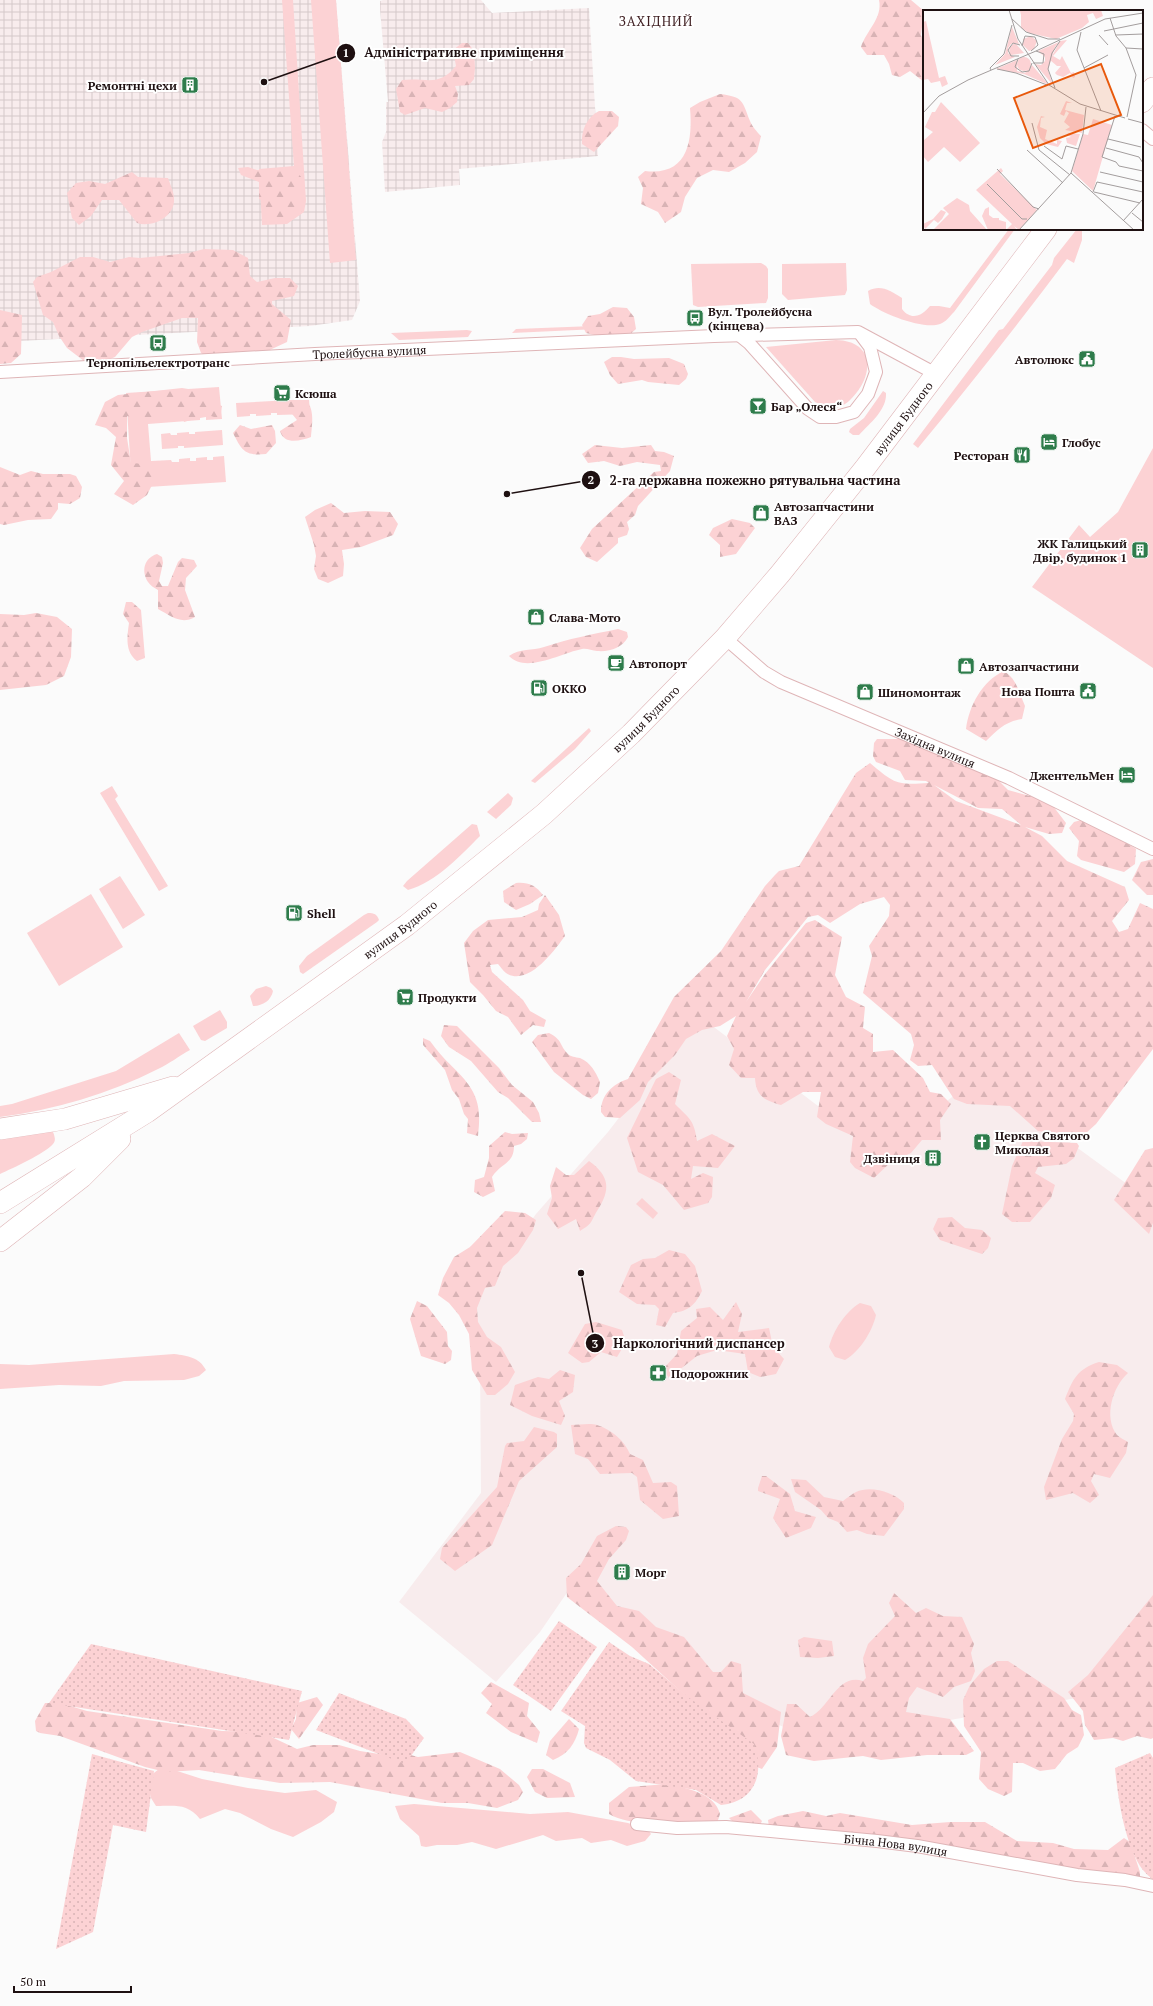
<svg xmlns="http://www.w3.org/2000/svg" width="1153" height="2006" font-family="'PT Serif',serif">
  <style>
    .built { fill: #f8eced }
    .industrial { fill: url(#industrial-grid) }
    .grass { fill: #fcd2d4 }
    .forest { fill: url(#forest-firs); fill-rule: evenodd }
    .park { fill: url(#park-dots) }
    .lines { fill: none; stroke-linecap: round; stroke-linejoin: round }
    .minor-casing { stroke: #dfb5b7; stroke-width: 14 }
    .trunk-casing { stroke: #dfb5b7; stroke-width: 22 }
    .minor { stroke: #fff; stroke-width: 12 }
    .trunk { stroke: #fff; stroke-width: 21 }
    .labels { text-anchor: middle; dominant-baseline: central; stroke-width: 4; stroke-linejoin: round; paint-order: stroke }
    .poi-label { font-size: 12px; font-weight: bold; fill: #1e1011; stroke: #fff; text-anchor: start }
    .street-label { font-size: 12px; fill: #1e1011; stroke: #fff }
    .neighbourhood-label { font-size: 13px; letter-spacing: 1px; fill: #3f1f22; stroke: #fff }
    .inset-road { fill: none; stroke: #a39d9d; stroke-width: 1 }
    .view { fill: #e8590c; fill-opacity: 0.15; stroke: #e8590c; stroke-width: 2 }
    .inset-edge { fill: none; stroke: #1e1011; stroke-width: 2 }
    .leader { fill: none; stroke: #1e1011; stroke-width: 1.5 }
    .callout-dot { fill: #1e1011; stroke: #fff; stroke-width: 1.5 }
    .mark-label { font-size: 12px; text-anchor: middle; font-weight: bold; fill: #fff }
    .callout-label { font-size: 13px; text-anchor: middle; font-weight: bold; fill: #1e1011; stroke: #fff; stroke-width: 4; stroke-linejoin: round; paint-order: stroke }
  </style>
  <defs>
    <pattern id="industrial-grid" width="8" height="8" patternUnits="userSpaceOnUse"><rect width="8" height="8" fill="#f8eced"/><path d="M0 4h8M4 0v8" fill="none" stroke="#d4c9ca"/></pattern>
    <pattern id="forest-firs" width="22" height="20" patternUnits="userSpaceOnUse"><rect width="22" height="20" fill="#fcd2d4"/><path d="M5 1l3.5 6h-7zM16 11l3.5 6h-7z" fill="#d8b3b5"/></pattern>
    <pattern id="park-dots" width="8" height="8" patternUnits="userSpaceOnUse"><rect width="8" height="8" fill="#fcd2d4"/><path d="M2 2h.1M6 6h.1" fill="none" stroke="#d8b3b5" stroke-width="1.8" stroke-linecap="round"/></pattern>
  </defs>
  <rect width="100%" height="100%" fill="#fbfbfb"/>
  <polygon class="built" points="698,1015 880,1153 979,1076 1153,1203 1153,1623 1094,1695 892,1730 794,1732 731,1702 575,1581 540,1632 496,1682 399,1602 481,1493 480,1357 463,1315 536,1214 608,1132"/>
  <g class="industrial">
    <polygon points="0,0 336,0 360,301 352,320 310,326 0,342"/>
    <polygon points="383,0 481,0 492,13 589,8 598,156 459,169 460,185 385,192 382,142 386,132 386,102 388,102 380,9 380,1"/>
  </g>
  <g class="grass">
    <polygon points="282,0 293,0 306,201 304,212 287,224 262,225 259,169 294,166"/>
    <polygon points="311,0 336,0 356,260 330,263"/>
    <path d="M1009,229H1015L954,312C950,316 946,322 940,324C924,330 883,314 870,304L868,291C881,284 890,291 902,298V309C911,321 922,316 930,306H939L950,308Z"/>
    <path d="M1077,229L1082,230V240L1074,263L1067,259C1019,323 969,386 918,448L913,444L999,330L1003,329L1052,265L1054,258Z"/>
    <polygon points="761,263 766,266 768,269 768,298 766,303 698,307 693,305 691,264"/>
    <polygon points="846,263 847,290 845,295 788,300 782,294 782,264"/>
    <polygon points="593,326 598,329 512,333 516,329"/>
    <polygon points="467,330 472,331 468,337 399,340 391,333"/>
    <path d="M836,340C876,341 874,377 851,399C846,405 839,407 832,410L815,402L766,347Z"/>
    <polygon points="219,387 222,419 206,420 206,417 200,418 200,420 148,424 151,461 171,460 172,462 179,462 179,459 190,458 190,461 196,461 196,458 207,457 207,460 213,460 213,457 224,456 226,482 132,488 126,393"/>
    <path d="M883,391L886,393C887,410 870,423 859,435H853L849,432L850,429L864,418Z"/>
    <polygon points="309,399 310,414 277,415 277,413 271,413 271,415 256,416 256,414 250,414 250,416 237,417 236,403"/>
    <polygon points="222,430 223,445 184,448 184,446 178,446 178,448 162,449 161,434 170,433 171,435 177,435 177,433 189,432 189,434 195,434 195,432"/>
    <polygon points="1153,448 1153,668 1032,587 1079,525 1090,537 1118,512"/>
    <polygon points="589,728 591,731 575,749 535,783 531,781"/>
    <polygon points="112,786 118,796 115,799 168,886 159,891 100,793"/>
    <polygon points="508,793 513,798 511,805 496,819 487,812"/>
    <path d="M472,824L477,825L480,836C460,856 436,882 408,890L403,886L407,881Z"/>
    <polygon points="120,876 145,915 123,929 99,889"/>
    <polygon points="91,894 123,947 59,986 27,933"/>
    <path d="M368,913C374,913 377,914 379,920L377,922L303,974L300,972L299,966L307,956L364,915Z"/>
    <path d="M266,986L271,988L273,991C271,1001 262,1006 253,1006L250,996L256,989Z"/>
    <polygon points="220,1010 227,1022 227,1028 205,1041 201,1040 193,1026"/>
    <path d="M179,1033L190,1050C179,1056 169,1064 158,1069C109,1094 54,1110 0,1117V1106L12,1104L116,1071Z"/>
    <path d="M45,1131L53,1132C55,1137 56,1141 53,1144C44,1154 13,1168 0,1174V1138Z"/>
    <polygon points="642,1198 658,1213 653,1219 636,1204"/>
    <path d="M860,1303L871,1306L876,1315C872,1332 860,1351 845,1360L835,1357L829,1347C833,1331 845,1312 860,1303Z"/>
    <path d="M174,1354C188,1356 199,1357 206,1370L199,1376L184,1380L124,1381L101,1386L59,1385L0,1389V1364L29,1365Z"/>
    <path d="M159,1769L174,1770L202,1779L248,1788L285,1793L316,1790L337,1802L334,1812L321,1822L293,1837L271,1829L240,1813L225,1809L200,1819C187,1803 175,1806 156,1806L151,1798L150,1776Z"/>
    <polygon points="414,1804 530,1814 568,1812 628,1823 648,1830 651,1834 645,1841 627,1846 611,1840 591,1843 582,1838 556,1841 543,1835 496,1849 472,1842 457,1845 437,1845 426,1847 421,1846 419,1836 400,1819 395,1806"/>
  </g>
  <g class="forest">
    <path d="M879,0H911L924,11L921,35L924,42V82L910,71L900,77L892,75L889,64L884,55H867L861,47C866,31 883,18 879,0Z"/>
    <path d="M462,43H468L474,51L475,68L474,79L469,85L455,86L458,94L457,102L450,108L442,112L425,108L405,115L400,112L396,89L402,80C426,77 438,88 456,66L453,50Z"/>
    <path d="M720,94C744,97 742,101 750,121C752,126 757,132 761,136L757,152L745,163L729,172L713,170L697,178L685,197L681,212L665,223L658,212L641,204L643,188L638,177L645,171C687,176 693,143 690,108L700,102Z"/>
    <path d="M599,111H612L619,117L618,126L594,152L582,144C581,130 587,117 599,111Z"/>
    <path d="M248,167L257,170L296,171L302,178L297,189L287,194L291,199L303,202L302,211C290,220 282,225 268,220L265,213L266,202L259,199V182L241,175L238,168Z"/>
    <path d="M132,172L138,177L168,178C170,184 174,192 174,199C175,217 152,228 137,223L119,200H102L91,216L79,225L72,218L67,193L76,183L89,181L105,184Z"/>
    <polygon points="204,249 233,250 248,258 250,276 257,282 275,278 290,278 298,286 294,296 272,301 272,304 291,320 287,342 261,354 240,352 211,358 201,353 197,342 198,318 182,318 142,332 132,337 115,357 101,363 84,361 67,348 59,336 53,322 43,315 33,282 37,277 51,272 80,257 93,257 110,262 129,257 140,258 189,253"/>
    <polygon points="613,307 627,308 634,317 636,329 628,336 599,336 586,333 582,325 588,316 600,314"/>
    <polygon points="0,310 22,315 21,354 11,363 0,364"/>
    <polygon points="612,357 621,357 634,359 669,358 684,364 688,374 686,379 679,385 648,382 642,380 618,384 610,375 604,362"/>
    <polygon points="182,388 201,391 214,403 222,406 220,419 208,415 184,422 181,413 172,399 167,413 146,421 127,416 127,438 131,463 146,464 154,481 147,495 133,505 114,494 124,481 111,465 116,437 106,428 95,425 105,402 118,395"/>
    <path d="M298,400H306C315,410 312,425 311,437C300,441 284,445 280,431L297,420L288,409L289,402Z"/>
    <path d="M240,425L251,429L272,425L275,431L276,443L266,454C245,456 242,451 233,433Z"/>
    <polygon points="595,445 622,448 651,445 655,451 664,452 674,456 670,471 638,506 635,515 627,522 629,529 627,535 618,538 618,543 597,562 586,557 580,548 592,529 654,472 661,471 660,465 637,462 620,466 604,461 588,463 582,454"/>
    <polygon points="0,467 20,475 31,471 43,474 70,474 76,476 82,487 80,498 70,504 58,503 58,509 51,519 28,520 4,525 0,524"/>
    <polygon points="331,503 344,513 365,511 390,512 398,524 393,535 361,547 342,550 344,564 343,576 328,583 318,579 314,569 316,556 314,545 305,517 315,510"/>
    <polygon points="732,519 750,523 755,528 736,554 720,557 720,545 709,535 713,528"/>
    <path d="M157,554L162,557L163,563L159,581L162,586H168L178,562L182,558L194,560L197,566L186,578L185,590L195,617C181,625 171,616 158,609V590C154,588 150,585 148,582C141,571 144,558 157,554Z"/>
    <path d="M126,602H132L141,610L145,658L137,661C125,652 127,637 129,623L123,614Z"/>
    <polygon points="36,613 57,617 72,629 71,657 64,676 46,685 0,690 0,614 24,615"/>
    <path d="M618,629L627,632L628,637C622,648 610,652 597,651C592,651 587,648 582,649C561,653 526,674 509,656C520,648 532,651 544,647C568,639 593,634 618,629Z"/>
    <path d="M1004,671C1017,679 1019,693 1025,706L1022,719C1006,721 997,730 986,741L966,729C969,706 982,681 1004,671Z"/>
    <path d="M877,739H915L928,750L989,771L1008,790L1041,799L1053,806L1066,823L1062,833L1049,834L1025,827L1042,836L1067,861L1125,887L1129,900L1112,921L1119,932L1128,929L1140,903L1153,909V1049L1096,1124L1085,1134H1058L1038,1131L1010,1106L967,1104L954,1099L932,1065L918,1066L910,1060L914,1045L911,1034L863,993L872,956L869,946L889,916L890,905L884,897L860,904L830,923L818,915L808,917L765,970L746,1002L765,974L806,923L815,920L842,937L835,975L846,997L865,1007L863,1028L873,1034V1052L893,1050L923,1078L930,1092L941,1094L951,1104L940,1120L941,1140H922L911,1153L891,1162L874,1178L855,1168L850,1162L853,1136L826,1124L817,1117L821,1092H803L781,1105C765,1100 756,1097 755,1078H741L729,1065L734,1049L727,1036L736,1016L720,1026L702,1030L686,1039L675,1055L648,1082L640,1100L620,1118L605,1117L601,1112C601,1094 613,1084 628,1079L674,997L721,951L765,886L775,875L779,871L799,866L856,773L870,763C895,784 896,785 929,783L926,781L905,780L900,771L876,762L873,756L874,743ZM934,785L978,808L1002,809L1021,825L956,801Z"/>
    <polygon points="1081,820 1106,829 1136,849 1135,864 1124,872 1081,860 1077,856 1079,841 1069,828 1074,822"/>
    <polygon points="1153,859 1153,895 1147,895 1132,880 1141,862"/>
    <path d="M516,883C528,882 535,885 543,895L530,904L516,910L504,902L503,891Z"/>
    <path d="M545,895L559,915L565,936C554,951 528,987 506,973C503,971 500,966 498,964L490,965L492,972L523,1000L530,1011L546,1020L544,1027L533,1025L521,1035L508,1017L496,1011L483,995L470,982L464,943L473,931L488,920L522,917L538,910L539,904Z"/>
    <polygon points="444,1025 457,1026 499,1068 512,1085 533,1102 539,1113 541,1122 532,1122 508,1098 498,1092 471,1061 449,1047 441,1036"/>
    <path d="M549,1033C563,1040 559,1045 568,1054C571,1057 575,1057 580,1058C591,1063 595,1071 600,1082L598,1093L591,1099L583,1095L554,1072L532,1042L538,1035Z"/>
    <path d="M423,1038L430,1041C456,1078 486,1082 478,1136L467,1133L468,1119L464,1114L459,1099L452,1090L445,1070L423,1045Z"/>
    <path d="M669,1072L681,1080L675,1104C690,1119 694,1120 697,1141L712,1134L735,1146L718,1168L693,1166L691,1179L703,1173L713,1177L712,1197L708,1203L684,1210L663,1185L638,1172L627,1138L656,1079Z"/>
    <path d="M505,1132L512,1134L528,1133L527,1139L521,1144L514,1146C514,1164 501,1163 492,1177L495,1191L483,1197L474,1192L475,1180L484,1177L489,1158V1146Z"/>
    <polygon points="1023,1141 1077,1143 1079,1146 1074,1158 1066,1164 1038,1167 1035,1173 1055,1185 1051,1198 1030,1222 1012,1222 1002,1214 1012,1166"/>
    <polygon points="1153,1148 1153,1223 1149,1234 1114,1200 1145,1150"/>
    <path d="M589,1161C610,1176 611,1190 597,1211C590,1223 593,1223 580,1231L576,1219L558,1229L547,1214L552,1198L550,1186L556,1167L566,1175H574Z"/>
    <polygon points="505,1211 525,1213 536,1220 533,1230 518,1253 503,1266 495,1286 485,1288 477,1308 478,1322 487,1337 501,1347 515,1372 508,1384 495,1395 487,1395 472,1370 469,1334 459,1315 449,1303 438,1295 443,1278 454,1257 470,1247"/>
    <polygon points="952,1217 965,1228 982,1230 991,1238 988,1248 982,1254 940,1240 933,1229 938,1218"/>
    <path d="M669,1250L685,1254L695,1266L702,1291C695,1305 689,1311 673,1313L665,1327L656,1325L659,1309L655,1305L637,1304L619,1292L631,1265L643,1259L655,1258Z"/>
    <polygon points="417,1301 427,1306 447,1332 448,1346 452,1351 451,1360 445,1364 421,1356 410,1319"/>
    <polygon points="736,1302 742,1314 738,1332 769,1328 773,1347 784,1359 776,1374 760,1377 748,1372 745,1354 717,1350 697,1356 669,1378 663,1369 677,1354 681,1331 697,1318 696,1309 710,1307 723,1320"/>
    <polygon points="596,1322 622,1330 626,1342 617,1357 601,1352 589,1362 582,1363 568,1353 585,1324"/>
    <path d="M1099,1362L1117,1365L1128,1373C1113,1386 1103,1417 1117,1435C1120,1438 1125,1440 1128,1442L1126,1453L1110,1478L1094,1474L1091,1481L1099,1495L1090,1503L1073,1493L1046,1500L1044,1487L1062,1439L1073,1421L1074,1414L1065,1399C1073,1379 1077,1369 1099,1362Z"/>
    <polygon points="560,1370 575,1375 573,1392 559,1401 565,1416 561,1425 532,1416 510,1405 515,1385 538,1377 549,1379"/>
    <path d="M571,1425C579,1425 590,1423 597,1425C612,1430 624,1440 630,1454L643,1460L653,1483L671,1482L677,1486L679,1516L663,1519L640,1500L637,1477L632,1473L600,1474L588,1459L575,1454Z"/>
    <polygon points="534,1427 554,1432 557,1434 557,1447 519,1481 492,1545 455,1571 440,1559 442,1548 497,1487 505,1446 507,1443 524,1441"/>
    <polygon points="762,1476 766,1476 790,1494 795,1511 816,1517 811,1528 786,1538 773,1518 780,1499 758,1491 758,1488"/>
    <path d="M791,1479L806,1480L824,1497L843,1501C847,1498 852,1494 856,1492C870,1485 894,1492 904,1503V1509L884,1536L867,1534L857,1530L847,1532L838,1522L828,1518L821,1510L795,1492Z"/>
    <polygon points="616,1526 626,1527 629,1531 626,1540 609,1559 597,1581 617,1606 639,1611 656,1627 684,1637 713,1672 721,1672 731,1661 741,1664 743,1693 781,1712 777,1747 762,1769 754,1766 724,1731 632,1647 567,1597 566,1578 581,1564 597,1536"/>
    <path d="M894,1593L916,1613L926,1608L943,1616L962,1617L974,1644L971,1653L975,1671L971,1681L954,1687L943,1697L917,1687L909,1698L906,1712L950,1719L974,1751L966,1755H927L881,1760L863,1756L814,1761L786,1755L781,1736L787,1704H796L810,1717C830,1708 837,1673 863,1681L866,1678L863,1658L868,1644L895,1616L889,1603Z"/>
    <polygon points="1153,1595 1153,1738 1151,1739 1137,1736 1123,1741 1113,1738 1094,1740 1085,1725 1083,1711 1068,1692 1088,1675"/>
    <polygon points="804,1637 832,1641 834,1656 818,1658 800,1657 798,1640"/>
    <polygon points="997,1661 1008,1661 1064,1698 1072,1710 1081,1715 1084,1735 1078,1747 1067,1754 1055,1769 1040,1771 1023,1763 1013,1763 1012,1792 1004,1796 988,1789 979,1779 981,1752 964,1726 963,1700 970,1685 984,1669"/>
    <polygon points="491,1682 529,1703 527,1716 540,1732 537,1743 511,1732 486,1713 492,1704 481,1693"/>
    <polygon points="317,1697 323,1705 299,1739 291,1729 296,1719 297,1703"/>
    <polygon points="45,1703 60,1703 87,1711 222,1731 261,1732 297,1749 313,1745 339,1745 360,1751 392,1756 407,1754 418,1757 460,1752 500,1769 519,1785 523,1792 518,1800 497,1808 468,1803 442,1803 330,1782 280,1783 199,1770 166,1772 145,1767 60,1736 40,1733 36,1731 35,1721"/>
    <path d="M569,1719L579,1729C575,1744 568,1754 553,1760L546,1755L550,1741Z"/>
    <polygon points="532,1769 543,1769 570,1783 575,1797 547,1798 535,1792 527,1777"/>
    <path d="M667,1784C686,1788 715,1793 720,1814L717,1823L661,1822C645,1824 623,1822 609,1814V1803L629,1787Z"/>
    <polygon points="751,1810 762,1821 758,1829 738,1827 729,1818"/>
    <polygon points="803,1811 826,1816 840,1813 912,1825 950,1822 985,1822 1017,1841 1053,1843 1074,1849 1108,1850 1124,1838 1130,1842 1140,1872 1140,1879 976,1854 925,1841 888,1843 769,1827 768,1820 778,1816"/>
  </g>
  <g class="park">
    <polygon points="559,1621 597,1647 551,1711 513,1685"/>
    <path d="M609,1642L630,1656L649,1664L688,1697L754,1744C765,1773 755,1802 721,1805L696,1790L636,1781L610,1760L586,1748L584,1743L585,1726L561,1711Z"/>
    <polygon points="91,1644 302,1691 289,1740 49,1703"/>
    <polygon points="339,1693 406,1719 424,1738 405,1764 316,1730"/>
    <path d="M1150,1753L1153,1758V1880C1149,1876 1143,1871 1140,1866C1124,1839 1118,1799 1115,1768Z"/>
    <polygon points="92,1754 154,1771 146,1832 113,1825 93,1932 56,1949"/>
  </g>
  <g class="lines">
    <defs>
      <g id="minor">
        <polyline points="1142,130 1153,139"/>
        <polyline points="739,335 749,343 808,409 820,417 836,417 854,412 868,394 876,372 870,347 861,335"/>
        <path id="s1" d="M0,372L315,354L714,336L858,332L936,374"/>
        <path id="s2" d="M725,638L764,672L781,682L1009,778L1153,849"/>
        <path id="s3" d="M637,1824L677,1828L726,1827L877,1841L917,1846L1077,1875L1125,1880L1153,1886"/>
      </g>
      <g id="trunk">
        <polyline points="1142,102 1153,88"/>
        <polyline points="0,1129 65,1119 173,1087"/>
        <path id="s4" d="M0,1203L147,1112L407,925L544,814L631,734L725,638L780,574L865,468L1046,229"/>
        <polyline points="0,1241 82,1177 120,1139"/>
      </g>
    </defs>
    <use href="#minor" class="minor-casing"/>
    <use href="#trunk" class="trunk-casing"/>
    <use href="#minor" class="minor"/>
    <use href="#trunk" class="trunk"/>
  </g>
  <defs>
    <symbol id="building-square" viewBox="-11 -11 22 22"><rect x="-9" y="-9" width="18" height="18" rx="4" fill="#2e7c4b" stroke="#fff"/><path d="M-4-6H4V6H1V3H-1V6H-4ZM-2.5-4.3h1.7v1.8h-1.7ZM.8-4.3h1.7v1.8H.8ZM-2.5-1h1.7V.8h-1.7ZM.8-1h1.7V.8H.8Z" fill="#fff"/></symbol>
    <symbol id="bus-square" viewBox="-11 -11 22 22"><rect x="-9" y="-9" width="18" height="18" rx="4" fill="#2e7c4b" stroke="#fff"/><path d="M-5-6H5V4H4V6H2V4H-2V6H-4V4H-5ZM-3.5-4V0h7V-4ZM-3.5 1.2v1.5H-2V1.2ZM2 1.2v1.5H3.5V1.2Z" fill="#fff"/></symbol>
    <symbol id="civic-square" viewBox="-11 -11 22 22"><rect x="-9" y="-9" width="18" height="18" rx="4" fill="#2e7c4b" stroke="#fff"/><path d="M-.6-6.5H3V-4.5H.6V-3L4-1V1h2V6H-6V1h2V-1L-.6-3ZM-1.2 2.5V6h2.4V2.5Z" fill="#fff"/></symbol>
    <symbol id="supermarket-square" viewBox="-11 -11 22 22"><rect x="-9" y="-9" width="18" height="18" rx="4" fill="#2e7c4b" stroke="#fff"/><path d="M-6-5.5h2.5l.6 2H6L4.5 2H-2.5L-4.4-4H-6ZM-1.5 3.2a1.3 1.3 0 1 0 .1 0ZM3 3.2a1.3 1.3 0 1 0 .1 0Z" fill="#fff"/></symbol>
    <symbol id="bar-square" viewBox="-11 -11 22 22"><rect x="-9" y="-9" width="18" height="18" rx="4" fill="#2e7c4b" stroke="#fff"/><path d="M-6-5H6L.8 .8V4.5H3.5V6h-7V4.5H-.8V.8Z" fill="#fff"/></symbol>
    <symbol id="hotel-square" viewBox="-11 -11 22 22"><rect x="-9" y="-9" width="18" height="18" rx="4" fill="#2e7c4b" stroke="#fff"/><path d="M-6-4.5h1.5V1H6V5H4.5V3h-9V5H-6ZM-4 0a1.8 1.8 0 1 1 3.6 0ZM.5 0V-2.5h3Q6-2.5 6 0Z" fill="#fff"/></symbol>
    <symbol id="restaurant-square" viewBox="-11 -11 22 22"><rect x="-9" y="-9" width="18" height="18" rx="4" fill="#2e7c4b" stroke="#fff"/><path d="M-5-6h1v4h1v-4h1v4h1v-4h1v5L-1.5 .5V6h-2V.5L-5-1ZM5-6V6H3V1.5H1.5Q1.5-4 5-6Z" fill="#fff"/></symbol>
    <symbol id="shop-square" viewBox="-11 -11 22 22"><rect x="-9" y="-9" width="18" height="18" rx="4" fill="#2e7c4b" stroke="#fff"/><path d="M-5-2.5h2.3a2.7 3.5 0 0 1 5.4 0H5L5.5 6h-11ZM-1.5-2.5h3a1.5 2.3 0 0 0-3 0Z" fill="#fff"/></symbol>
    <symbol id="cafe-square" viewBox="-11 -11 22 22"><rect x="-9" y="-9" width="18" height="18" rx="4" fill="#2e7c4b" stroke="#fff"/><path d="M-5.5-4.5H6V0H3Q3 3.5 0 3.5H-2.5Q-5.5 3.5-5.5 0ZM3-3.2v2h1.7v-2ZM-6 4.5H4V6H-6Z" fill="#fff"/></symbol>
    <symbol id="fuel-square" viewBox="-11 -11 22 22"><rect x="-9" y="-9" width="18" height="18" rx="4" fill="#2e7c4b" stroke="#fff"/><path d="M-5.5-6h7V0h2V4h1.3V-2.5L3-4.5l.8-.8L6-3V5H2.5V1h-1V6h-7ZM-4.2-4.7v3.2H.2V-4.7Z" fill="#fff"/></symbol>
    <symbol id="church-square" viewBox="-11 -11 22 22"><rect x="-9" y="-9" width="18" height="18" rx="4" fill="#2e7c4b" stroke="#fff"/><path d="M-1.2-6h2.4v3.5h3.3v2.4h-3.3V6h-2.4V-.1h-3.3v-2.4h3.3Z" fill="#fff"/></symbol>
    <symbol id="pharmacy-square" viewBox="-11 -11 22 22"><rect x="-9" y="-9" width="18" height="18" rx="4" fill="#2e7c4b" stroke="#fff"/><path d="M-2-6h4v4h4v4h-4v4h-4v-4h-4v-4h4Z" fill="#fff"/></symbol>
  </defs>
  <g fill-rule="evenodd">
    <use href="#building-square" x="180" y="75" width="20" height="20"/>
    <use href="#bus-square" x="685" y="308" width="20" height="20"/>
    <use href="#bus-square" x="148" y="333" width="20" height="20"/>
    <use href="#civic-square" x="1077" y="349" width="20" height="20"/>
    <use href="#supermarket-square" x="272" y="383" width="20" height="20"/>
    <use href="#bar-square" x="748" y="396" width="20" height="20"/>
    <use href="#hotel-square" x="1039" y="432" width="20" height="20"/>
    <use href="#restaurant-square" x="1012" y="445" width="20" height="20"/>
    <use href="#shop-square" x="751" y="503" width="20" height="20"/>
    <use href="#building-square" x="1130" y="540" width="20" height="20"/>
    <use href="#shop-square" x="526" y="607" width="20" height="20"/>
    <use href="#cafe-square" x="606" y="653" width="20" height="20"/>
    <use href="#shop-square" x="956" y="656" width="20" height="20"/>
    <use href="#fuel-square" x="529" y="678" width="20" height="20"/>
    <use href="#civic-square" x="1078" y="681" width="20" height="20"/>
    <use href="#shop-square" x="855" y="682" width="20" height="20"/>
    <use href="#hotel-square" x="1117" y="765" width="20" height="20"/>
    <use href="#fuel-square" x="284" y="903" width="20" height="20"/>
    <use href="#supermarket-square" x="395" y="987" width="20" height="20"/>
    <use href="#church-square" x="972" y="1132" width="20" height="20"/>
    <use href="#building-square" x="923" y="1148" width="20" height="20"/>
    <use href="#pharmacy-square" x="648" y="1363" width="20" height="20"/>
    <use href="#building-square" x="612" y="1562" width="20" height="20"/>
  </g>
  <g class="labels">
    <g class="poi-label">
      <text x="177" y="85" text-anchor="end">Ремонтні цехи</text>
      <text x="708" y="311">Вул. Тролейбусна<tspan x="708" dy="14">(кінцева)</tspan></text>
      <text x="1074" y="359" text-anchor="end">Автолюкс</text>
      <text x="158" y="362" text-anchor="middle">Тернопільелектротранс</text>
      <text x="295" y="393">Ксюша</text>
      <text x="771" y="406">Бар „Олеся“</text>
      <text x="1062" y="442">Глобус</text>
      <text x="1009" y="455" text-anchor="end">Ресторан</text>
      <text x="774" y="506">Автозапчастини<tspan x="774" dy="14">ВАЗ</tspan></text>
      <text x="1127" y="543" text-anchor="end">ЖК Галицький<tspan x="1127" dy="14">Двір, будинок 1</tspan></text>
      <text x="549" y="617">Слава-Мото</text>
      <text x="629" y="663">Автопорт</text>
      <text x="979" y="666">Автозапчастини</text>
      <text x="552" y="688">ОККО</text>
      <text x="1075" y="691" text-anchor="end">Нова Пошта</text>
      <text x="878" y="692">Шиномонтаж</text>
      <text x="1114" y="775" text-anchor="end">ДжентельМен</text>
      <text x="307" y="913">Shell</text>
      <text x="418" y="997">Продукти</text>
      <text x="995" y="1135">Церква Святого<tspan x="995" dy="14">Миколая</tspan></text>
      <text x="920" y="1158" text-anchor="end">Дзвіниця</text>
      <text x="671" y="1373">Подорожник</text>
      <text x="635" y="1572">Морг</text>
    </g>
    <g class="street-label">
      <text stroke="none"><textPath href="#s1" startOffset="370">Тролейбусна вулиця</textPath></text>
      <text stroke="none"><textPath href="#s4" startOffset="1205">вулиця Будного</textPath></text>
      <text stroke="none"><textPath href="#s4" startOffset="809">вулиця Будного</textPath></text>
      <text stroke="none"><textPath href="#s2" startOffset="239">Західна вулиця</textPath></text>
      <text stroke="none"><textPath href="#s4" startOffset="485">вулиця Будного</textPath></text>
      <text stroke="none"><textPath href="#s3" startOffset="260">Бічна Нова вулиця</textPath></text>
    </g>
    <g class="neighbourhood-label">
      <text x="656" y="21">ЗАХІДНИЙ</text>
    </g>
  </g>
  <g transform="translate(923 10)">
    <rect width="220" height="220" fill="#fbfbfb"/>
    <path d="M89,17L96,34L91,33L88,34L85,38V43L87,45L86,37L92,33L101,43L88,45L92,47L72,55L82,44ZM136,32L132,37L125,60L130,75L112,54L118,55L122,51V47L115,41ZM94 54a7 7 0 1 1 14 0a7 7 0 1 1-14 0ZM94,50V61L102,63L109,55L126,75L101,64L73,59ZM170,109L189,115L170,181L149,161L160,124L165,125Z" fill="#fcd2d4"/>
    <path d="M108,26L114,31L111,39L106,41L100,35V29ZM144,30L130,46L137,50L139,46L148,63L151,62L152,67L150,68L147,63L140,67L134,65L132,63L138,56H134L127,50L137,31ZM143,91L149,93H144L142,100L161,105L159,123L142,120L147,117L141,112L146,103L143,101L141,106L137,104ZM118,106L122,107L118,108L117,117L124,120L122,129L134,134V130L139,131L135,137L123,134L117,128L114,117ZM145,123L157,124L153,136L144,133L143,128L148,127L144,125ZM66,197V205L70,208H76V210L83,212V220H65L59,206L62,199Z" fill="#fcd2d4"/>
    <path d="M18,92L57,133L37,152L21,137L5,152L0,146V131L10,122L2,117L9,102H12Z" fill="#fcd2d4"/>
    <path d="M92,0H178L180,6L173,9L170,3L164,5L166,12L159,18L133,29L106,23L98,18V5L97,1ZM3,11L16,68L22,66L25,74L19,77L17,71L8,73L5,69L0,70V12ZM78,158L80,161L77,164L114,200L96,220L91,216L94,220H83L89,214L53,180ZM34,188L46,195L47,201L64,220H10L26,204L20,198ZM18,200L23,202L19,209L15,213L11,210L2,219L0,214L10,209Z" fill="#fcd2d4"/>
    <path class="inset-road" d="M86,0L95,29L126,75L157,94L202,108M187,8L193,26L203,38L213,65L204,107M89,9L103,22L125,29H137M181,21L220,13M158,22L154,40L178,101M176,25L185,35M193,25L220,24M99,36L102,26L112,27L115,35L108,41M203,38L220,39M113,41L182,9L220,3M96,46H88L85,40L90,33L97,35M95,49L92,57L99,62L106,61L109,53M161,58L185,45M74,59L93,63L124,75M68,60L67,58L81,44L89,15M132,78L125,59L129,43L137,31M0,103L16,86L45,70L113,41L121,44L120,53H110M192,106L179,147L193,152L196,156L220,161M205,109L220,113M109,113L116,140L147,165M185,129L218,137M121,136L139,149L143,136L155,139M183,138L216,147L220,153M104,140L140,173M74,159L110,197L116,199M177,162L220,172M148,163L211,220M64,174L99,209H104M170,182L174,172L220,182M171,182L217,193M209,203L220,212M200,211L220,189M96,220L148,163L160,124L163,97"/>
    <path class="view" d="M178,54L198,105L110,138L91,88Z"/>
    <rect width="220" height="220" class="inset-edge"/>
  </g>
  <path class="leader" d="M264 82L346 53M507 494L591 480M581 1273L595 1343"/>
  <g class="callout-dot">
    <circle cx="264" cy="82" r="4"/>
    <circle cx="507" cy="494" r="4"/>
    <circle cx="581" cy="1273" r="4"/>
    <circle cx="346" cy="53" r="10"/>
    <circle cx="591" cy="480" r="10"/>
    <circle cx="595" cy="1343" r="10"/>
  </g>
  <g class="mark-label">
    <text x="346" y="57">1</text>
    <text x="591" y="484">2</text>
    <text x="595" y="1348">3</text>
  </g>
  <g class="callout-label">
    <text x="464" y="57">Адміністративне приміщення</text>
    <text x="755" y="485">2-га державна пожежно рятувальна частина</text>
    <text x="699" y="1348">Наркологічний диспансер</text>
  </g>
  <path d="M14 1986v6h117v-6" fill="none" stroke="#1e1011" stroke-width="2"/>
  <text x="20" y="1986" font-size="12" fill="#1e1011" stroke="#ffffff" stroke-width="3" paint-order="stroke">50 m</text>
</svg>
